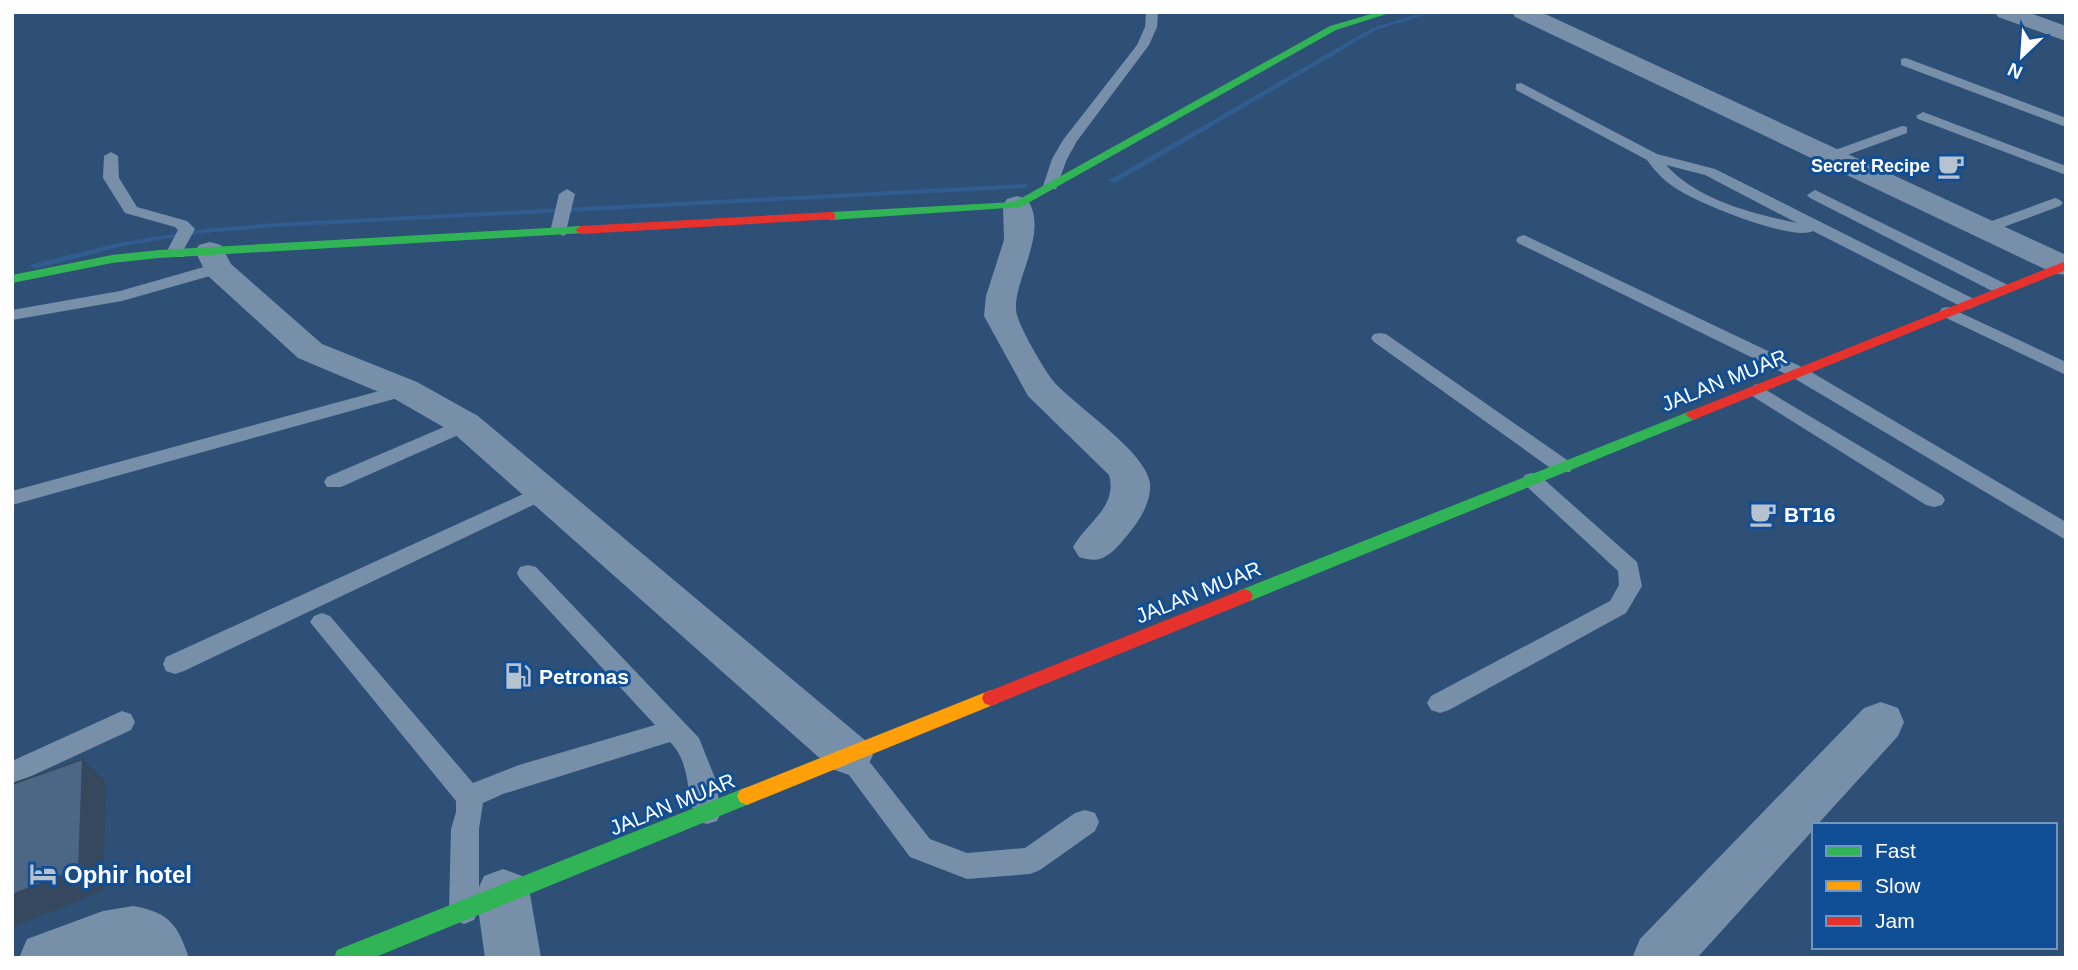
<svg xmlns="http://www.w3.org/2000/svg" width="2078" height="970" font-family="Arial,sans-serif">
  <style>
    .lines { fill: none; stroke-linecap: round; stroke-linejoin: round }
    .stream { fill: #315c8f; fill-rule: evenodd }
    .lane { fill: #778fa9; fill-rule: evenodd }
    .street { fill: #778fa9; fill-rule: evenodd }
    .fast { fill: #30b455; fill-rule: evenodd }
    .slow { fill: #ff9f0a; fill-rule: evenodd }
    .jam { fill: #e5322d; fill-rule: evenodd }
    .shaded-wall { fill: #35485e }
    .building { fill: #4c6786; stroke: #35485e; stroke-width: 2 }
    .labels { text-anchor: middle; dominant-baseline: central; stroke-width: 6; stroke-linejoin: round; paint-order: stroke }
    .far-poi-label { font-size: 18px; font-weight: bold; fill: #fff; stroke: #104e95; text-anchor: end }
    .street-label { font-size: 21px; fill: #fff; stroke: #104e95 }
    .poi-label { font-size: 21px; font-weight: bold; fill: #fff; stroke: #104e95; text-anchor: start }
    .near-poi-label { font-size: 24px; font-weight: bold; fill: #fff; stroke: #104e95; text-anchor: start }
  </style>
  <rect width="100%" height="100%" fill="#2e5077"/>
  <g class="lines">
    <g class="stream">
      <polygon points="1424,12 1434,12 1376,30 1115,183 1108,181 1372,28"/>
      <polygon points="1024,184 1027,184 1027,188 276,227 204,233 123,246 35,269 31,266 32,264 123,242 204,229 276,223"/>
    </g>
    <g class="lane">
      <polygon points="1146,12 1158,12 1157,27 1149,45 1077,141 1067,159 1056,189 1046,189 1043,186 1052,159 1063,140 1137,45 1145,27"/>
      <polygon points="1906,58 2066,118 2066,127 1901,65 1901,59"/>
      <path d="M1521,83L1657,154L1715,169L1976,300L1979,304L1970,309L1964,308L1813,231C1793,242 1694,202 1674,187C1663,180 1655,171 1647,160L1516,90V84ZM1666,165L1705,175L1797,223C1754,214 1697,200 1666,165Z"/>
      <polygon points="1923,112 2066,166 2066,175 1918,119 1916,116"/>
      <polygon points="1902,126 1907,127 1907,133 1834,160 1824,160 1822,157 1824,154"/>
      <polygon points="111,152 118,156 119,178 137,207 187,221 195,229 184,249 186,253 184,257 172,257 168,249 178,230 175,227 125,213 103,178 104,156"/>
      <polygon points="567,189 575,194 567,227 571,231 563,236 551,228 559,194"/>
      <polygon points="1815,190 2010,286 2013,290 2004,295 1998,294 1810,198 1807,195"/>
      <polygon points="2055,198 2060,200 2063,203 2060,206 1990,232 1978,232 1976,229 1978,226"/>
      <polygon points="1524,235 1806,369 2066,522 2066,540 1792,377 1518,243 1516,240 1518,237"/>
      <polygon points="218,263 226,268 224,272 122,301 12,320 12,310 120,291"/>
      <polygon points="1948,307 2066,362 2066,375 1942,316 1939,312 1942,308"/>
      <polygon points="1380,333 1386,334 1570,462 1573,467 1570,472 1556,472 1374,342 1371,338 1374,334"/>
      <polygon points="405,384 415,390 412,394 12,505 12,491"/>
      <polygon points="1756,384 1942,495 1945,500 1942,505 1934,507 1926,505 1749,394 1746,390"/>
      <polygon points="465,418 472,419 475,424 472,429 341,487 327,487 324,482 327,477"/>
      <polygon points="1532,473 1539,475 1637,562 1642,586 1626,613 1449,710 1440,713 1431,710 1427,703 1431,696 1610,601 1619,585 1618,571 1525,485 1522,480 1525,475"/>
      <polygon points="543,485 550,487 554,492 550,497 184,671 175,674 166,671 163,664 166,657"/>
      <path d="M528,565L536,567L699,738L715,778L721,812L717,821L707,824L697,821C685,795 692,764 670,742L503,794L483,803L479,829V910L474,920L464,924L454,920L449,910L451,829L456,812V801L310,622L314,616L322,613L330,616L473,783L519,765L655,725L520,579L517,573L520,567Z"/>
      <polygon points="122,711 131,714 135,722 131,730 12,785 12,761"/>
      <polygon points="849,744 858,747 930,839 967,853 1025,848 1075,813 1085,810 1095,813 1099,822 1095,831 1040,870 1030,874 967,879 910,857 840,763 836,755 840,747"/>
    </g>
    <g class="street">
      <polygon points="1512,12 1541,12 2066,255 2066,275 2053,273 1515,17"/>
      <polygon points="1995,12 2027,12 2066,26 2066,41 1998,17"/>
      <path d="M1017,196L1027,199C1052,235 1006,288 1018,318C1023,333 1045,372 1055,383C1078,408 1146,452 1150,483C1152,506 1134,528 1120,544C1106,559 1098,563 1079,557L1073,547C1087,522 1118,507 1109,475L1028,396L984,316L986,296L1004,240L1003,205L1007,199Z"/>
      <polygon points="210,242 221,245 231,264 322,344 417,382 478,416 866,741 873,755 866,769 849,775 832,769 452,432 393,398 298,358 207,275 195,251 199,245"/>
      <polygon points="1881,702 1898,708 1904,722 1898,736 1817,825 1814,825 1814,829 1697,958 1632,958 1640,939 1864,708"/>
      <polygon points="503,869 522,876 530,894 541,958 485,958 476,894 484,876"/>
      <path d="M133,906C170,913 177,924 189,958H19L27,939L103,911Z"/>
    </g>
    <g class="fast">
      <polygon points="1378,12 1393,12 1336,30 1021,207 831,220 825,216 831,212 1014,202 1330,26"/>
      <polygon points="581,226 587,230 585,233 159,258 112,263 12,283 12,275 112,255 159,250"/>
      <polygon points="1693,410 1700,415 1698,418 1250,601 1238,601 1235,596 1238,591"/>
      <polygon points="747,787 754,790 757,796 754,802 373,958 334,958 337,950"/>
    </g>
    <polygon class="slow" points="991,690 998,693 1000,698 998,703 747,805 740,802 737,796 740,790"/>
    <g class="jam">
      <polygon points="831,212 835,213 835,219 581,234 575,230 581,226"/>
      <polygon points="2066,261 2066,270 1698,418 1693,420 1686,415 1688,412"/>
      <polygon points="1244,589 1250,591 1253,596 1250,601 998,703 991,706 984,703 982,698 984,693"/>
    </g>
  </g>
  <polygon class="shaded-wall" points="83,759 106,782 103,891 12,927 12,895"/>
  <polygon class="building" points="83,759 79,869 12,895 12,784"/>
  <defs>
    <symbol id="cafe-bare" viewBox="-9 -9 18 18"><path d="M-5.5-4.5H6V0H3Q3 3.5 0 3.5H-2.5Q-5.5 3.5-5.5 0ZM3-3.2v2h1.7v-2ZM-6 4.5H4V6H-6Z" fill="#b6c2cf" stroke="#104e95" stroke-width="2.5" paint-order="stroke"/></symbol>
    <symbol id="fuel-bare" viewBox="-9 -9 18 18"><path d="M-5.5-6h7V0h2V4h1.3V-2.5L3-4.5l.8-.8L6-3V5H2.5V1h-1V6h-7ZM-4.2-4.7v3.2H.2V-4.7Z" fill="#b6c2cf" stroke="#104e95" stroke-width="2.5" paint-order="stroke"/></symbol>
    <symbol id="hotel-bare" viewBox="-9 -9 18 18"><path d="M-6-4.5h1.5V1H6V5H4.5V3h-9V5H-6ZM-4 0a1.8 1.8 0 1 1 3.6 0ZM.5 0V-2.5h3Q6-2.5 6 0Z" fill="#b6c2cf" stroke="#104e95" stroke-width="2.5" paint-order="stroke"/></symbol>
  </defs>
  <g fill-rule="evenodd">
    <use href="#cafe-bare" x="1932" y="147" width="38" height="38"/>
    <use href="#cafe-bare" x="1744" y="495" width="38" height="38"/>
    <use href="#fuel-bare" x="499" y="657" width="38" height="38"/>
    <use href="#hotel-bare" x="24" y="855" width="38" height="38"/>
  </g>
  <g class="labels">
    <g class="far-poi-label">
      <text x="1930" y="166">Secret Recipe</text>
    </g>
    <g class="street-label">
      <text transform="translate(1724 380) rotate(-22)">JALAN MUAR</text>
      <text transform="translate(1198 592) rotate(-22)">JALAN MUAR</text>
      <text transform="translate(672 804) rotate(-22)">JALAN MUAR</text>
    </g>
    <g class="poi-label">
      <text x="1784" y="514">BT16</text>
      <text x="539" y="676">Petronas</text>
    </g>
    <g class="near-poi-label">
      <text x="64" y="874">Ophir hotel</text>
    </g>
  </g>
  <rect width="2078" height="970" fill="none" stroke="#ffffff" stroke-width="28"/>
  <rect x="1812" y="823" width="245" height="126" fill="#104e95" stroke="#7095bf" stroke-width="2"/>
  <rect x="1826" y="846" width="35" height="10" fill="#30b455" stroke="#7095bf" stroke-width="2"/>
  <text x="1875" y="858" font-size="21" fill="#ffffff">Fast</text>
  <rect x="1826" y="881" width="35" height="10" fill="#ff9f0a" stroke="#7095bf" stroke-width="2"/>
  <text x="1875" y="893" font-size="21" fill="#ffffff">Slow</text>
  <rect x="1826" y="916" width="35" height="10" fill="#e5322d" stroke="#7095bf" stroke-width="2"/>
  <text x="1875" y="928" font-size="21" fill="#ffffff">Jam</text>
  <g transform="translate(2022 56) rotate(205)" stroke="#104e95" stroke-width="5" paint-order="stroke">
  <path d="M0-5L12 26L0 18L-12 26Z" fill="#ffffff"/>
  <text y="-10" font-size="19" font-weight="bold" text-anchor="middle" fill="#ffffff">N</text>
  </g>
</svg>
